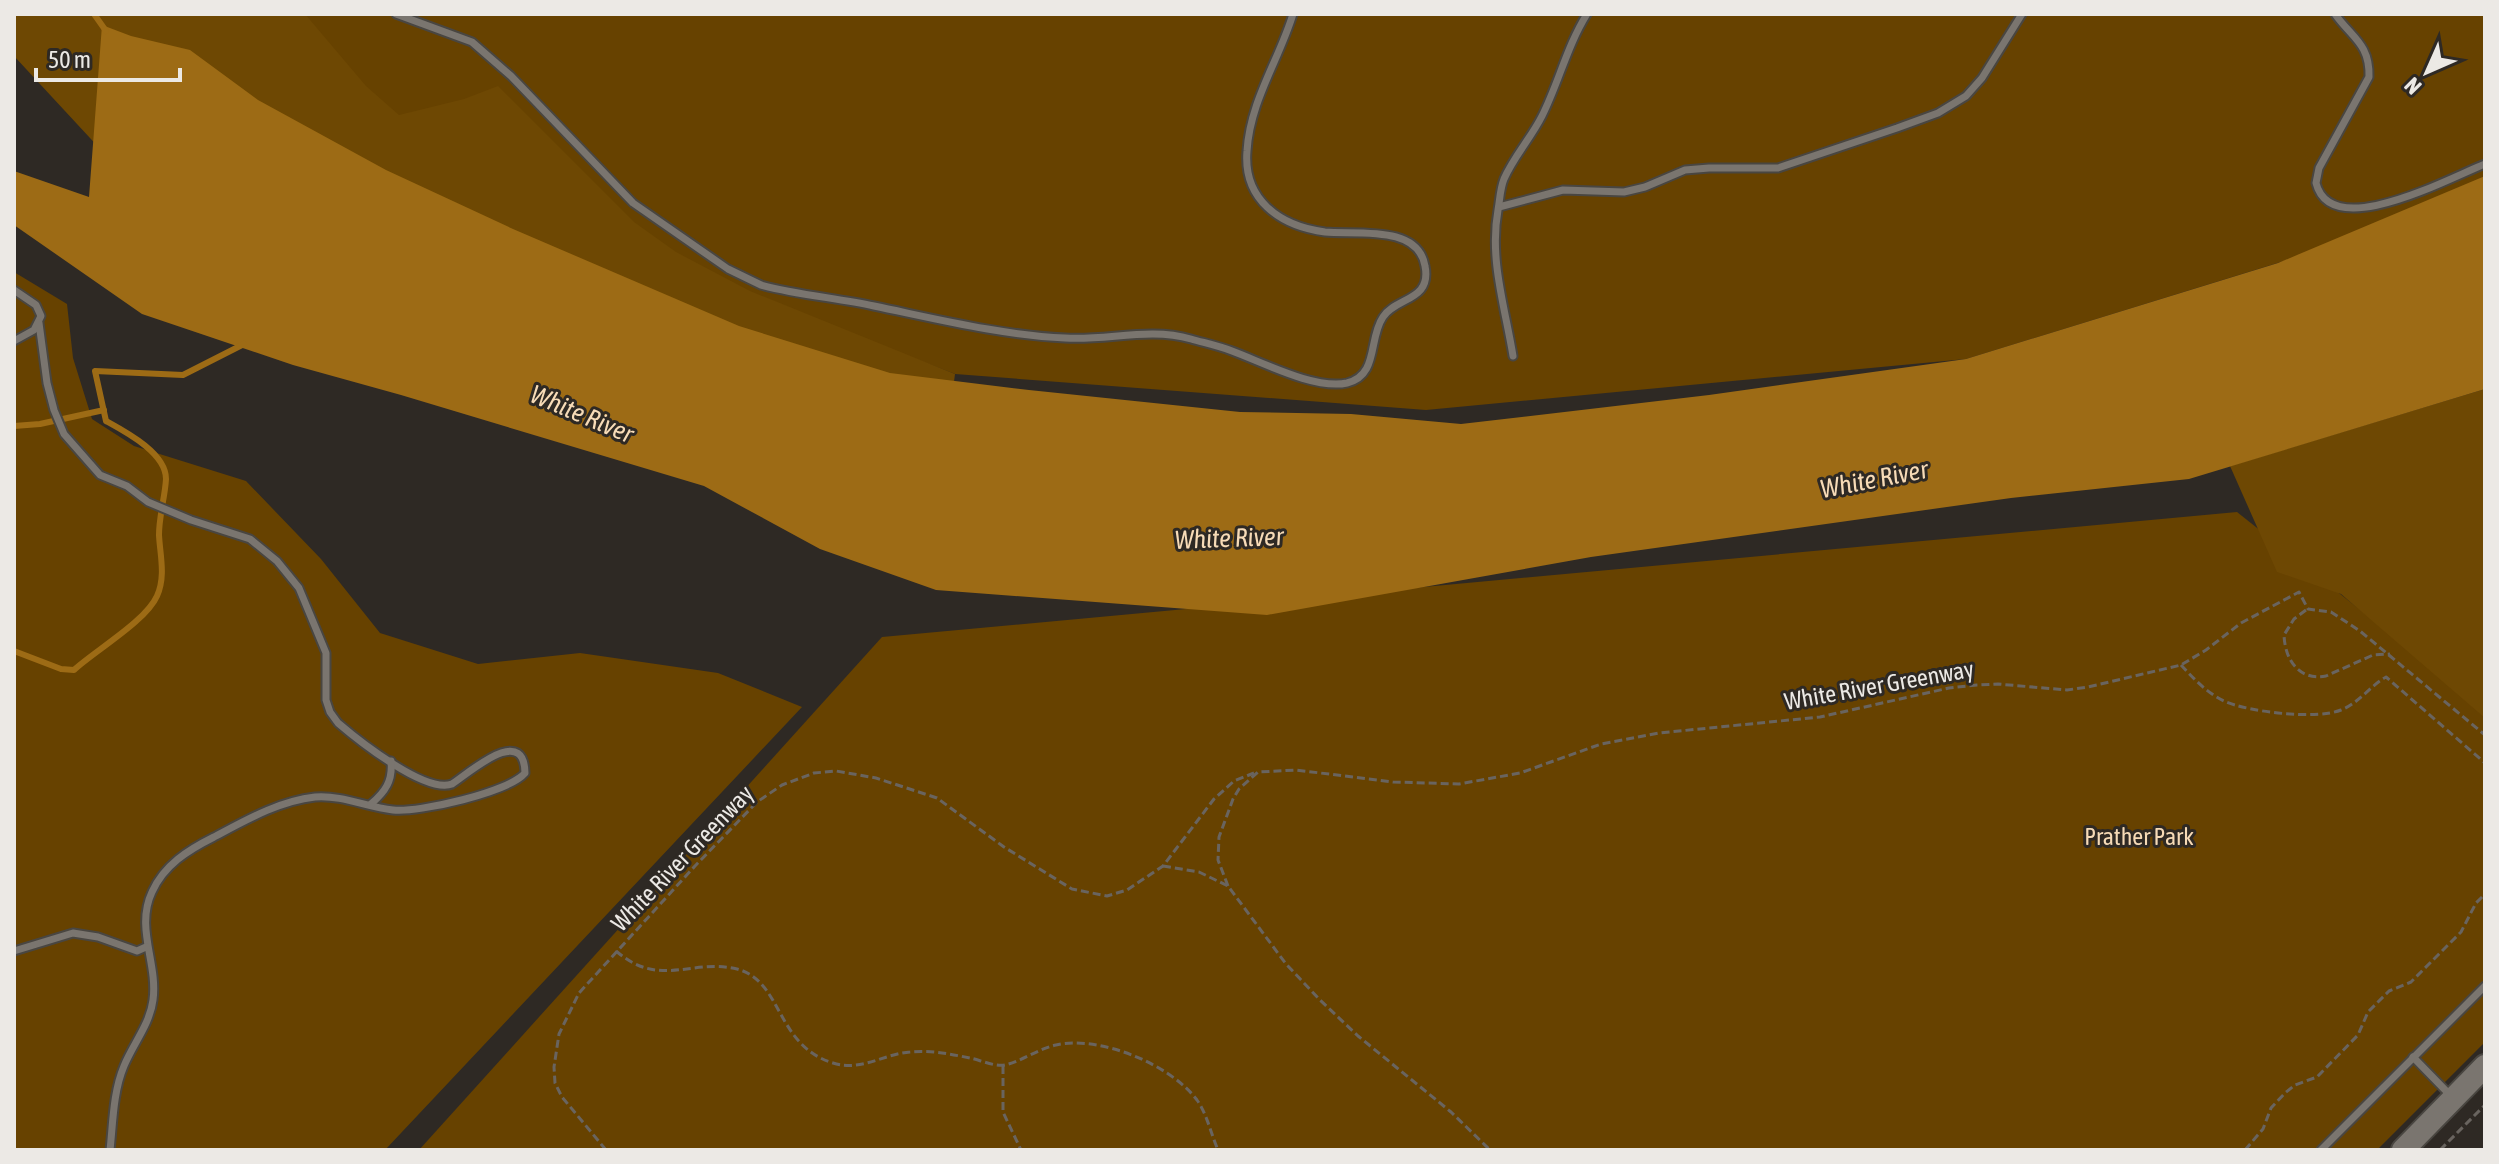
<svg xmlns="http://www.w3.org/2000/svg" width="2499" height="1164" font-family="'Asap Condensed',sans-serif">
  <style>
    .green { fill: #674200 }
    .forest { fill: #6e4803 }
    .water { fill: #9d6b15 }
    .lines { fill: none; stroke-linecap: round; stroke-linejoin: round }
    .stream { stroke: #9d6b15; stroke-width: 6 }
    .lane-casing { stroke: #494641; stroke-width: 11 }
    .secondary-casing { stroke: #494641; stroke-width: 26 }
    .path { stroke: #69645f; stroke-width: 3; stroke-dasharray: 8 4; stroke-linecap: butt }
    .lane { stroke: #7a756f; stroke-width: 7 }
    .secondary { stroke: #7a756f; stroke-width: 22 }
    .labels { text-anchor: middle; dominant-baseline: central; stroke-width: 6; stroke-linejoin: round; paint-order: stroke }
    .street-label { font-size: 24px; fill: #ece9e5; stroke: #2e2924 }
    .park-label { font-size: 24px; fill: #f6dab6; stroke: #2e2924 }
    .water-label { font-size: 26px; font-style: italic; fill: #f7dbb7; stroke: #2e2924 }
  </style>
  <rect width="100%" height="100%" fill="#2e2924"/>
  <g class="green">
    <polygon points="247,14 2485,14 2485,183 2352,240 1966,359 1426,410 955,374 551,218"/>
    <polygon points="14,272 67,304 73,358 92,419 134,446 246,481 321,559 380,633 478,664 580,653 718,673 802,707 385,1150 14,1150"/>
    <polygon points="2237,512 2485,709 2485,1042 2377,1150 419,1150 882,637"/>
  </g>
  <g class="forest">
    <polygon points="14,14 305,14 366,86 399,115 464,99 498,86 634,222 676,252 750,291 955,374 949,420 115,165 14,56"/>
    <polygon points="2485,389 2485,718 2341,594 2277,572 2230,466"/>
  </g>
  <polygon class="water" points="102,25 131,36 190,50 258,100 386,170 513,229 739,326 890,373 1029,390 1240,412 1351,414 1461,424 1709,395 1966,359 2278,263 2485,176 2485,389 2189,479 2011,498 1591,557 1267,615 936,590 820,549 704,486 401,395 293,365 142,314 14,225 14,171 89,197"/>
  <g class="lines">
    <g class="stream">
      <polyline points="94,14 106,31"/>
      <polyline points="14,426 40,424 104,410"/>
      <path d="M14,651L61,669L74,670C96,650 146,621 157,596C166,576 160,555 159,535C159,516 165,497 166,479C166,453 126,432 106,421L95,371L183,375L244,344"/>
    </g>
    <defs>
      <g id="lane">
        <path d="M396,14L472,42L511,76L633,203L728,269L761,285C798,295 837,298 874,306C937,319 1001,335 1065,338C1107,341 1149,327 1191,339C1205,343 1219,346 1232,351C1262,362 1315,390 1347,383C1379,375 1368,339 1383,317C1396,297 1432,301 1425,266C1418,224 1355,235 1325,232C1279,226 1243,199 1247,151C1250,101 1279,60 1293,14"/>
        <path d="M2335,14C2352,38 2370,44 2369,77L2319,168L2316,183C2331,243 2449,178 2485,164"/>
        <polyline points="1499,207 1563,190 1624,192 1645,187 1685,170 1709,168 1778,168 1897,128 1938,113 1966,96 1982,78 2022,14"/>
        <polyline points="14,290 36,305 41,316 34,330 14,341"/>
        <path d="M39,323L47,383L54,410L64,434L100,475L127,486L148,502L191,520L250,539L277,561L299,588L326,653V700L330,712L338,723C359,741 426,794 452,784C469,773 524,723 525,773C509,792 419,813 393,810C366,807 343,795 315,797C279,801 246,820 214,837C188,850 164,865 152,892C135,928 158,963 153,1000C150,1024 133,1044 124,1066C113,1092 113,1123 110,1150"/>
        <path d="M1513,356C1505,307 1489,259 1498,210C1500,199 1500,189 1504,179C1514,156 1531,138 1542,116C1559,82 1567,46 1587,14"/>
        <path d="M371,804C385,792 393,781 391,761"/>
        <polyline points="14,951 73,933 98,937 137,951 146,947"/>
        <polyline points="2413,1057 2451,1096"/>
        <polyline points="2321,1150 2485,986"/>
      </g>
      <polyline id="secondary" points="2403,1150 2485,1066"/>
    </defs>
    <use href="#lane" class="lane-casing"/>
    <use href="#secondary" class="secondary-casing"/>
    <g class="path">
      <path d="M2306,610L2294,619L2284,635C2285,660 2299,681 2326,676L2373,655L2390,654"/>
      <path d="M2181,665C2193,678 2207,693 2224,701C2248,712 2316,720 2341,710C2359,703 2370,686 2386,677L2485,763"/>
      <polyline points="1163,866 1199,872 1228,886 1286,964 1320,1000 1358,1036 1451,1112 1490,1150"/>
      <polyline points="1228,886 1218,860 1219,837 1233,799 1239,789 1258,772 1296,770 1393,782 1459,784 1520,773 1601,744 1659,733 1820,717 1949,688 1977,685 1998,684 2067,690 2088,687 2181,665 2206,650 2241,623 2299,592 2308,609 2331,612 2360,631 2485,735"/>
      <path d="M616,951C660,989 691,958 737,969C783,981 775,1045 833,1063C861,1072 883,1054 910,1052C930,1050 950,1054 970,1058C980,1060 995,1067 1005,1065C1022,1061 1038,1049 1056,1045C1099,1035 1170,1064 1197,1100C1207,1114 1211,1134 1218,1150"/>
      <polyline points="1003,1066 1003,1112 1021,1150"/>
      <polyline points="606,1150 562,1097 555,1083 554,1067 559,1034 579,993 695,866 757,802 782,785 814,773 836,771 876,778 937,798 1004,847 1072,889 1107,896 1127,890 1163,866 1214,799 1234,781 1254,773"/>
      <polyline points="2245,1150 2263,1129 2271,1108 2285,1093 2295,1085 2317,1077 2358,1035 2368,1012 2389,991 2411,982 2461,932 2476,903 2485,894"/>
      <polyline points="2440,1150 2485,1105"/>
    </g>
    <use href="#lane" class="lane"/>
    <use href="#secondary" class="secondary"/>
  </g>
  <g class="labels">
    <g class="street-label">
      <text transform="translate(1879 685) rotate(-10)">White River Greenway</text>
      <text transform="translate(682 858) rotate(-46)">White River Greenway</text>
    </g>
    <g class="park-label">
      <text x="2139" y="836">Prather Park</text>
    </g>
    <g class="water-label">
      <text transform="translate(582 414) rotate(23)">White River</text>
      <text transform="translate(1874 479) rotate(-11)">White River</text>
      <text transform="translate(1229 538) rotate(-2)">White River</text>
    </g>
  </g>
  <rect width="2499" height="1164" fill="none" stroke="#ece9e5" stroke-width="32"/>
  <g transform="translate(2427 72) rotate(225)" stroke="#2e2924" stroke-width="6" paint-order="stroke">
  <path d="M0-6L14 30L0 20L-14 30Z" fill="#ece9e5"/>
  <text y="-12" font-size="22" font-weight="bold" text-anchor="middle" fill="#ece9e5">N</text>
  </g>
  <path d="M36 68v12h144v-12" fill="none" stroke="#ece9e5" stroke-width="4"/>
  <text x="48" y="68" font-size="24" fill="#ece9e5" stroke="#2e2924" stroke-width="6" paint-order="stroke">50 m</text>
</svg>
